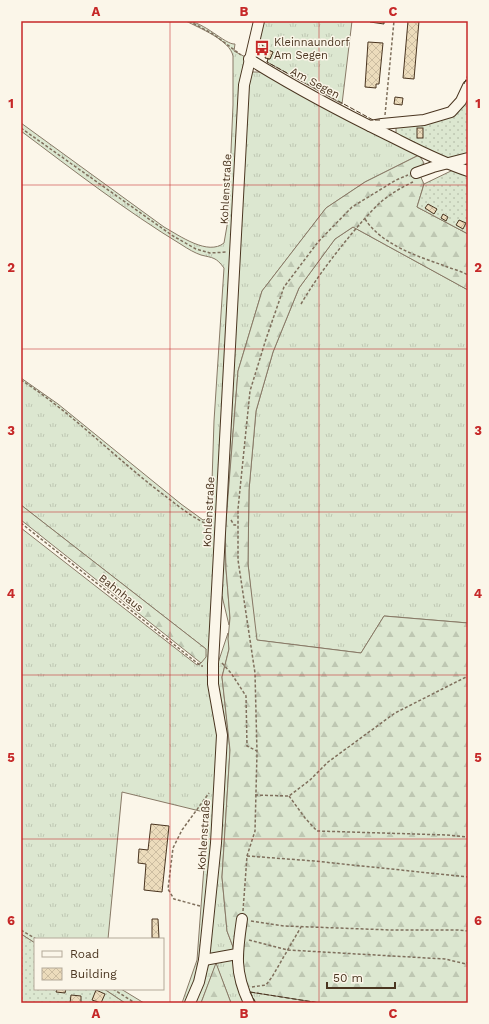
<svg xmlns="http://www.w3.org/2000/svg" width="489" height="1024" font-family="'Work Sans',sans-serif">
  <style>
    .grass { fill: url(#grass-tufts); stroke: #887966 }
    .forest { fill: url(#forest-firs); stroke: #887966 }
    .garden { fill: url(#garden-dots); stroke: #887966 }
    .building { fill: url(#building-cross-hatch); stroke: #4a3520 }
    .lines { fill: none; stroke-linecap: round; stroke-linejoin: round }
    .minor-casing { stroke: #4a3520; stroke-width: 12 }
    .path { stroke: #7f6f5c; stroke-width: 1.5; stroke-dasharray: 3 2; stroke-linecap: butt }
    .minor { stroke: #fbf6e9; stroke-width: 10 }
    .fence { stroke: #4a3520; stroke-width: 1; stroke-dasharray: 5 2; stroke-linecap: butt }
    .grid { fill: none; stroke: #c62828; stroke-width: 1; stroke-opacity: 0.55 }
    .labels { text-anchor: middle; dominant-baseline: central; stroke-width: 3; stroke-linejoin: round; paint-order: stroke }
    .poi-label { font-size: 11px; fill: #4a3520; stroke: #fbf6e9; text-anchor: start }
    .street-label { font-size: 11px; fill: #4a3520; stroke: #fbf6e9 }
    .neatline { fill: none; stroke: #c62828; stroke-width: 1.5 }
    .grid-label { font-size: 13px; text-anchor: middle; font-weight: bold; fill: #c62828 }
  </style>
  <defs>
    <pattern id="grass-tufts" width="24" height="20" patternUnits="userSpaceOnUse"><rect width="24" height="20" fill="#dce7d0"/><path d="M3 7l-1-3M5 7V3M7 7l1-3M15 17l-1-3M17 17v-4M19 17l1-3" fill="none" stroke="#bec7b2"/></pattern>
    <pattern id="forest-firs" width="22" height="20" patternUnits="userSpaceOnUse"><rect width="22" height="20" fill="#dce7d0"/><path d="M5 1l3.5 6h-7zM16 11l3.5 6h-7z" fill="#bec7b2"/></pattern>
    <pattern id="garden-dots" width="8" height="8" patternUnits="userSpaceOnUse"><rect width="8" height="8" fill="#dce7d0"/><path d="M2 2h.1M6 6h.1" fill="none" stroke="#bec7b2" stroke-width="1.8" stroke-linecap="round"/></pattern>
    <pattern id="building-cross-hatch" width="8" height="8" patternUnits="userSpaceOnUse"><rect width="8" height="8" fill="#ecdcbc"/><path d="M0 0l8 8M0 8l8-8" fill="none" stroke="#ccbda1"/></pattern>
  </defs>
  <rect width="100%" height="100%" fill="#fbf6e9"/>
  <g class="grass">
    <path d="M186,21C204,21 225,45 235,44L234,51L249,59L253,72H262L419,155L365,182L326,208L262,291L238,371L225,534L226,569L230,618L229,625L222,596L217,591L218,663L228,633L229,649L222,677L230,750L222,877L227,931L250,992L320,1003H231L216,964L201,1003H182L197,960L208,813L122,792L108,939H35V943L21,934V528L197,665L201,663L206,649L21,505V378L58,404L181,504L203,520L209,518L211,512L214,421L224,268C216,257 213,258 201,255C195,253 188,249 182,245C126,211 73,170 21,131V123L164,227C180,236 208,256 224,243L228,220L233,105V56C230,40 199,28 186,21Z"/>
    <path d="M264,21H352L342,104L267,62L268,59H270L273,52C256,45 260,36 264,21Z"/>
    <polygon points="353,227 468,290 468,623 384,616 361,653 256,640 248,564 249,490 256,411 273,352 299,288 335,239"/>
    <polygon points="104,989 121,989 144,1003 125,1003"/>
  </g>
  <g class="forest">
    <polygon points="419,155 424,163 418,171 424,184 417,207 468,234 468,290 353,227 335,239 299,288 273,352 256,411 249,490 248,564 257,640 361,653 384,616 468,623 468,1003 320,1003 250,992 227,931 222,877 230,750 222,677 229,649 228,639 230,618 226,569 225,534 238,371 262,291 326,208 365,182"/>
    <polygon points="21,505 206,649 206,657 201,663 21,520"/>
    <polygon points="216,963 231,1003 201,1003"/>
  </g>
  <g class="garden">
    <polygon points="468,93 468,167 465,166 462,156 444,159 396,134 396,125 449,116"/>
    <polygon points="453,170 468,175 468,234 417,207 424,184"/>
    <polygon points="21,934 35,943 35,989 104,989 125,1003 21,1003"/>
  </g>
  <g class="building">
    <polygon points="371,21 384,21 384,24 370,22"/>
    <polygon points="408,21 419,21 414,79 403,78"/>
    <polygon points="368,42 383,43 379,84 376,84 376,88 365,87"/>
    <polygon points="268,50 273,52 270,59 265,58"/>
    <polygon points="395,97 403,98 402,105 394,104"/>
    <rect x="417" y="128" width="6" height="10"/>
    <polygon points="428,204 437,209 434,214 425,208"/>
    <polygon points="443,214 448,217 446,221 441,218"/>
    <polygon points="459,220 466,223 463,229 456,225"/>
    <polygon points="151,824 169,826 162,892 144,890 146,864 138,863 139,849 148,850"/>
    <polygon points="152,919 158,919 159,938 152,938"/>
    <polygon points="57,989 66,989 65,993 56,992"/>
    <polygon points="96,990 105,994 101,1003 92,1000"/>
    <polygon points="71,995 81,996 81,1003 70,1003"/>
  </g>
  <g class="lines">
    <defs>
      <g id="minor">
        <path d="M249,59C294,87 341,112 388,135C414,148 440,162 468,171"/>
        <polyline points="370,126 382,124 424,120 451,112 461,101 468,86"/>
        <polyline points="416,173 433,167 468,158"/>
        <path d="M242,919C237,953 234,971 249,1003"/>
        <polyline points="204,960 237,954"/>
        <polyline points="190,1003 199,982 204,960 216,843 222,735 213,684 213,664 244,85 259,21"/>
      </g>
    </defs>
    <use href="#minor" class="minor-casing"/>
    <g class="path">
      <polyline points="189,21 213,34 241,55"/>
      <polyline points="385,115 394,21"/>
      <polyline points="21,128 173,236 196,249 210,253 227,252"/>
      <path d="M365,219C382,245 417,256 445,266C452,269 461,271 468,275"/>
      <path d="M301,304C318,275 338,250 359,225C366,217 374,208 382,201C392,193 402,187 413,182"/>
      <path d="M21,380C71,412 113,456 160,492C176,504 192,518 211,526"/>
      <polyline points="231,520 234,525 238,525"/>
      <polyline points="21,523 201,666 203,666"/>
      <polyline points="222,663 231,673 246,696 247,746 257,751"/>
      <polyline points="255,795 289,796 310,780 328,762 395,713 468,676"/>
      <polyline points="289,796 305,818 317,831 447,835 468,837"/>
      <polyline points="247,856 314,861 468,877"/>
      <polyline points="200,906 174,899 168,889 173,848 182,830 209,793"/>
      <polyline points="243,911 247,856 255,831 257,752 255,673 238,560 238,509 250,391 266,339 284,287 318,242 352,207 396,180 408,175"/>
      <polyline points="251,921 284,926 391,930 458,930 468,931"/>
      <polyline points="21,930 36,939"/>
      <polyline points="249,940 288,950 445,959 466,964 468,962"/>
      <polyline points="252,987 266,985 272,977 301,927"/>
      <polyline points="113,989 135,1003"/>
    </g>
    <use href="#minor" class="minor"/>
    <g class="fence">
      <polyline points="261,42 263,47 268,50"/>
      <polyline points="268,59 267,62 373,120 381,120"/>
      <polyline points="464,84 468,75"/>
      <polyline points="250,992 320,1003"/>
      <polyline points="250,992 256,1003"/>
    </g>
  </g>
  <path class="grid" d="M170,21V1003M319,21V1003M21,185H468M21,349H468M21,512H468M21,675H468M21,839H468"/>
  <defs>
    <symbol id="bus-bare" viewBox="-9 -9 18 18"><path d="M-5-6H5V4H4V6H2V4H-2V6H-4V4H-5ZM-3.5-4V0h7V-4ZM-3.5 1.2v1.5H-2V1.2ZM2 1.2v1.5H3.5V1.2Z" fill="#c62828" stroke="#fbf6e9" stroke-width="2.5" paint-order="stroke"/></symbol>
  </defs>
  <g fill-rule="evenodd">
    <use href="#bus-bare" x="251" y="37" width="22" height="22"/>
  </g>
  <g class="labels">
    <g class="poi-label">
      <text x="274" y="42">Kleinnaundorf<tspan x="274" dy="13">Am Segen</tspan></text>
    </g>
    <g class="street-label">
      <text transform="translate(315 83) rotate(28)">Am Segen</text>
      <text transform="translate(226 189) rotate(-87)">Kohlenstraße</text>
      <text transform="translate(209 512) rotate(-87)">Kohlenstraße</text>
      <text transform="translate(121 593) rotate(38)">Bahnhaus</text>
      <text transform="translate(204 835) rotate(-86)">Kohlenstraße</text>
    </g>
  </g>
  <rect width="489" height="1024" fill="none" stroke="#fbf6e9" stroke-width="44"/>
  <rect x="34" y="938" width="130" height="52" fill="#fbf6e9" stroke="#b4a999"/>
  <rect x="42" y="951" width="20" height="6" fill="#fbf6e9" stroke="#b4a999"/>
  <text x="70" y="958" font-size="12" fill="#4a3520">Road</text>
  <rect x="42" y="968" width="20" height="12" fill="url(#building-cross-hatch)" stroke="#b4a999"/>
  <text x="70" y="978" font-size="12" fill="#4a3520">Building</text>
  <path d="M327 982v6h68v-6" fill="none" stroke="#4a3520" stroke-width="2"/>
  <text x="333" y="982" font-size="12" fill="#4a3520" stroke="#fbf6e9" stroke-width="3" paint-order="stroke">50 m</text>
  <rect x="22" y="22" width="445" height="980" class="neatline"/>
  <g class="grid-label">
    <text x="96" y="16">A</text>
    <text x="244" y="16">B</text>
    <text x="393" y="16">C</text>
    <text x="11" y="108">1</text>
    <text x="478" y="108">1</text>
    <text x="11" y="272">2</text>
    <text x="478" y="272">2</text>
    <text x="11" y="435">3</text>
    <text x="478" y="435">3</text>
    <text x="11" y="598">4</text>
    <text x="478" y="598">4</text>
    <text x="11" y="762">5</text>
    <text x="478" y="762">5</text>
    <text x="11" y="925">6</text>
    <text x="478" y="925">6</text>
    <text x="96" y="1018">A</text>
    <text x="244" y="1018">B</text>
    <text x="393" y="1018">C</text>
  </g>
</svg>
